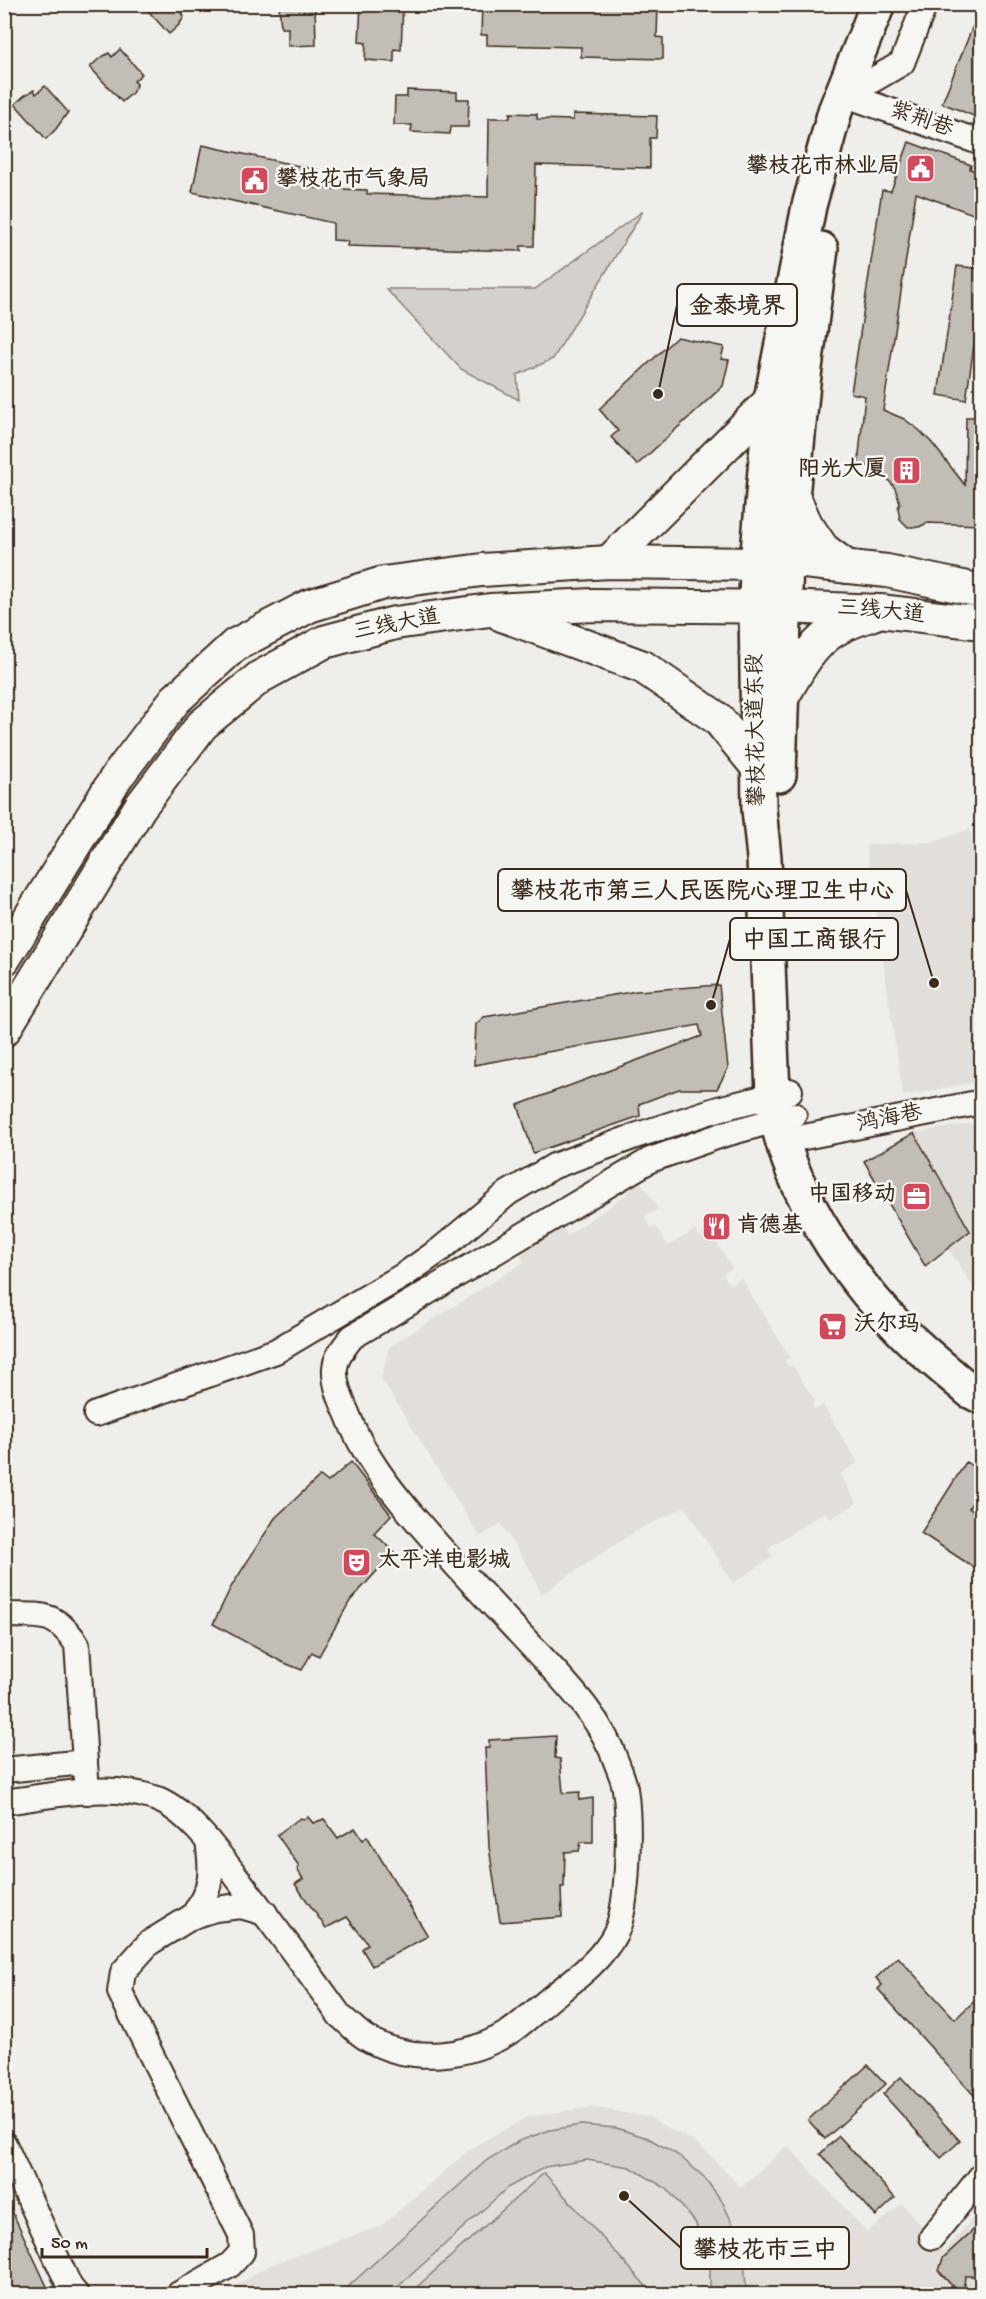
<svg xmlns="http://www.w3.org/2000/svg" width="986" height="2299" font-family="'Gochi Hand','LXGW WenKai TC',sans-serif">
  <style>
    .built { fill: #e2dfdb }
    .green { fill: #d4d1cc; stroke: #887e75; stroke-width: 1.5 }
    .building { fill: #c2bdb7; stroke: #3b2a1e; stroke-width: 1.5 }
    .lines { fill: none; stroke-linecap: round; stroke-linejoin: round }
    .minor-casing { stroke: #3b2a1e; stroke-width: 28 }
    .major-casing { stroke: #3b2a1e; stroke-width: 36 }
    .highway-casing { stroke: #3b2a1e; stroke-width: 38 }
    .minor { stroke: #f6f6f2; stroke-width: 24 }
    .major { stroke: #f6f6f2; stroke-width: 32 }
    .highway { stroke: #f6f6f2; stroke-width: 33 }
    .labels { text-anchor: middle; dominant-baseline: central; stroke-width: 5; stroke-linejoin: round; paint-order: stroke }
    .street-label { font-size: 22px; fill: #3b2a1e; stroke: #f6f6f2 }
    .poi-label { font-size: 22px; font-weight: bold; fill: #3b2a1e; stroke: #f6f6f2; text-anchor: start }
    .leader { fill: none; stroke: #3b2a1e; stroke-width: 2 }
    .callout-dot { fill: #3b2a1e; stroke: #f6f6f2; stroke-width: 2 }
    .callout { fill: #f6f6f2; stroke: #3b2a1e; stroke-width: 2 }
    .callout-label { font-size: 24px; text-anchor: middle; font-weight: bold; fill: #3b2a1e }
  </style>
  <rect width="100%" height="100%" fill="#efeeea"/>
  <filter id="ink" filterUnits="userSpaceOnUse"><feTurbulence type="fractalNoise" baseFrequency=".0167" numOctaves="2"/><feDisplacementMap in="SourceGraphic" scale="12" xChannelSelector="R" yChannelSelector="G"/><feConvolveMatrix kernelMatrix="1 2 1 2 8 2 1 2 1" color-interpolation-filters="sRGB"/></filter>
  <g filter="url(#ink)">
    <g class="built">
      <polygon points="970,829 982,885 981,1081 903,1096 866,845 934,842"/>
      <polygon points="981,1122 981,1299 948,1248 925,1266 864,1161 914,1133"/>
      <polygon points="640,1180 658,1209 645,1217 651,1228 656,1226 668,1246 695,1230 700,1237 710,1231 732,1268 723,1274 729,1285 741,1278 790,1357 785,1361 789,1367 793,1366 815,1401 812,1404 815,1410 823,1405 858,1463 840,1474 857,1503 830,1519 825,1512 768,1548 773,1557 733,1583 685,1507 636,1531 541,1594 531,1571 501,1524 480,1537 381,1378 389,1347 523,1263 520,1249 558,1222 568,1235 627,1194 626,1189"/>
      <polygon points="591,2107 648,2117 700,2145 741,2188 787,2145 867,2232 902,2204 944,2251 981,2209 981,2294 221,2294 270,2265 381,2226 471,2148 527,2117"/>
    </g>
    <g class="green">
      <polygon points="643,211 553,359 517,375 519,400 461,369 386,289 535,289"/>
      <polygon points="581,2125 616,2128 648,2138 678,2155 703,2176 722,2201 735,2229 744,2260 746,2287 753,2294 710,2294 710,2262 695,2222 667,2189 630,2167 587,2160 545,2167 507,2188 390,2294 340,2294 487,2160 519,2141 550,2130"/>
      <polygon points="544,2173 653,2294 409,2294"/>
    </g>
    <g class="building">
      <polygon points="142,4 191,4 182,13 184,17 179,25 169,34"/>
      <polygon points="279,4 315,4 316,45 288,46 288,28 281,28"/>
      <polygon points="361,4 403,4 401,50 394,49 394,62 365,60 366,43 359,42"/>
      <polygon points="482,4 658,4 657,37 663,38 663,59 581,57 581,47 487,45 487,35 481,35"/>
      <polygon points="981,6 981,119 942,103"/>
      <polygon points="120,49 142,74 134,81 137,84 132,93 122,102 90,67 100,58 109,53 112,57"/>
      <polygon points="45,86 68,112 56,129 46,139 15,104 25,95 34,90 36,94"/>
      <polygon points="407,90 457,92 457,99 469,99 468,127 451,127 450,134 411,132 412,125 394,125 395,97 407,97"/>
      <polygon points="510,113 537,114 537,119 573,120 573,114 657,116 656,138 650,138 650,168 536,165 534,246 521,246 521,251 347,246 348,241 333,240 333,223 192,192 202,145 318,170 314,188 367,190 367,194 488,197 489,118 510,118"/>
      <polygon points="909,142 971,165 970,169 981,173 981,217 916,193 883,410 904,419 919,430 932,443 965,485 966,417 981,417 981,525 927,523 919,527 908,527 900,519 898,508 900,503 895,488 885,476 873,467 858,464 865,396 851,393 882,190 891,191"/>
      <polygon points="957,266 981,269 981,297 966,400 938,395"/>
      <polygon points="677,337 724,347 721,359 729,360 723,386 637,465 611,437 618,431 599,409"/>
      <polygon points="719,985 728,1068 717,1089 679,1089 639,1104 640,1116 533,1153 518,1105 702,1036 699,1025 474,1065 476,1024 484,1017 637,991"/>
      <polygon points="914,1133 970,1231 925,1266 864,1161"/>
      <polygon points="351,1462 391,1515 374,1533 394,1552 350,1601 319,1656 312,1652 302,1670 282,1662 213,1624 231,1587 275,1518 320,1476 328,1482"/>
      <polygon points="966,1462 981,1472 981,1488 969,1508 981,1516 981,1572 921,1533"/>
      <polygon points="556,1736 555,1758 560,1759 563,1793 580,1792 579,1800 593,1798 593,1842 581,1842 579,1851 565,1852 564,1887 561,1887 562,1917 500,1922 489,1847 485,1748 489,1748 489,1740"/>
      <polygon points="308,1817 313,1823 324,1819 338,1838 355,1828 363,1840 367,1836 428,1936 372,1966 362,1949 368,1944 347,1917 326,1928 295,1884 303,1879 297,1869 299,1866 277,1835 300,1818 304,1819"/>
      <polygon points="898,1957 955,2019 981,1995 981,2103 878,1989 882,1985 876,1978"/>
      <polygon points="868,2065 886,2084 825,2139 808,2120"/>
      <polygon points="901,2077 960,2141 941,2158 883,2094"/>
      <polygon points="839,2136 895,2198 876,2216 820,2154"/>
      <polygon points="4,2194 51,2295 4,2295"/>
      <polygon points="981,2223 981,2267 979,2276 965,2276 963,2295 960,2295 939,2271 943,2258"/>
    </g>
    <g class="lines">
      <defs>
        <g id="minor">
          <polyline points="866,84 902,63 925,4"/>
          <polyline points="860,100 982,143"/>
          <polyline points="799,1138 982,1102"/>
          <polyline points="96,1414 276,1351 404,1275 441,1249 508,1193 554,1166 638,1135 718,1109 790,1091"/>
          <path d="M4,1615C42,1616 53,1610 77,1644L87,1792"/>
          <polyline points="4,1770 85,1762"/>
          <path d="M4,1802C53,1796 106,1782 154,1798C187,1808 221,1857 242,1884C275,1927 308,1971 340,2016C349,2023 358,2034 368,2039C412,2064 469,2058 511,2031C525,2021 538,2009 551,1998C575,1979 602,1960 616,1932C629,1905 630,1820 625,1789C624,1780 620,1772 617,1764C602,1719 567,1684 536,1651C496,1608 455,1566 417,1521C389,1488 362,1454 347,1413C341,1400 334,1384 335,1368C336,1356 345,1346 352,1337L650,1160L722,1135L794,1115"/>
          <path d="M193,1916C212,1886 213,1876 208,1841"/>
          <polyline points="4,2144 70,2287 76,2294"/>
          <polyline points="932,2237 982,2175"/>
          <polyline points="179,2294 230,2265 242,2252 241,2235 120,1992 123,1972 149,1943 193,1916 215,1909 241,1906 265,1913"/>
        </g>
        <g id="major">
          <polyline points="793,495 806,524 823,549 847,567"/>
          <polyline points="609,562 771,400"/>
          <polyline points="502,615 643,667 718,719 758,768"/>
          <path d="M781,700C793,679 805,655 823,639C837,626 856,620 873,614"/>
          <polyline points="4,959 116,778 175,700 235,645 309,606 383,583 482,570 609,562 757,564 786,560 887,571 982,591"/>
          <polyline points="4,1030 140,807 202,725 260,677 324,642 395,623 490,610 593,605 784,607 880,611 982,623"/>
        </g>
        <g id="highway">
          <path d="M878,4L835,111L809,206L771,400L757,564L756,607L759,809L764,858L773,1095C783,1182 841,1269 901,1330C922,1352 947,1371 970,1391L982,1397"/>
          <polyline points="779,775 786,560 803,383 821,249"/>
        </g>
      </defs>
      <use href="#minor" class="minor-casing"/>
      <use href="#major" class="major-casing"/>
      <use href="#highway" class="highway-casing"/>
      <use href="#minor" class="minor"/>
      <use href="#major" class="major"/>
      <use href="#highway" class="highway"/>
    </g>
  </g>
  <defs>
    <symbol id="civic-square" viewBox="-11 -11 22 22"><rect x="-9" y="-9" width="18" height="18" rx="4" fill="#d1495b" stroke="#f6f6f2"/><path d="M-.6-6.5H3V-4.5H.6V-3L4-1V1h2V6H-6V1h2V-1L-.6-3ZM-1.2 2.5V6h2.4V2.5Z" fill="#fff"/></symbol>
    <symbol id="building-square" viewBox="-11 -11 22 22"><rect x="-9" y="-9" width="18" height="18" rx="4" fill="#d1495b" stroke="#f6f6f2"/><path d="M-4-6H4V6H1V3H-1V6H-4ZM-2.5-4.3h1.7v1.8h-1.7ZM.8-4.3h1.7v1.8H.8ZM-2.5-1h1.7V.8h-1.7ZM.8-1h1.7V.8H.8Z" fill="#fff"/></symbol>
    <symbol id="office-square" viewBox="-11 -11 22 22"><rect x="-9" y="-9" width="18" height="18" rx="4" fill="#d1495b" stroke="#f6f6f2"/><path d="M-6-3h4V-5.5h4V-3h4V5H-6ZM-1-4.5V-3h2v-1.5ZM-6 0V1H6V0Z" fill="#fff"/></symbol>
    <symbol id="restaurant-square" viewBox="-11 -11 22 22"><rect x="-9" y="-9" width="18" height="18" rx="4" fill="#d1495b" stroke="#f6f6f2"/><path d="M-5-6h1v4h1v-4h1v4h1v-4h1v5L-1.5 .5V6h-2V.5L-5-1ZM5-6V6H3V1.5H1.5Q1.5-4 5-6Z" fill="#fff"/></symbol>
    <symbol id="supermarket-square" viewBox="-11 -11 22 22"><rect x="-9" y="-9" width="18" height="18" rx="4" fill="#d1495b" stroke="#f6f6f2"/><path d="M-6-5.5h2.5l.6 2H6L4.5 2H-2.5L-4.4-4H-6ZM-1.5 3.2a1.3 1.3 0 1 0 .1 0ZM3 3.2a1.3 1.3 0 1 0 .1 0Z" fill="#fff"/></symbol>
    <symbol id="theatre-square" viewBox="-11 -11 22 22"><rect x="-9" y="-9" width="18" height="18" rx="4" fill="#d1495b" stroke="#f6f6f2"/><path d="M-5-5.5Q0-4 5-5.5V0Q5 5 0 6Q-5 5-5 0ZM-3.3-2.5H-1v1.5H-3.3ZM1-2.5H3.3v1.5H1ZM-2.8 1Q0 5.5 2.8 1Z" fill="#fff"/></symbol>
  </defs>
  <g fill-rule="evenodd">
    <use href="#civic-square" x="904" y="152" width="33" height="33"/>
    <use href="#civic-square" x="238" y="164" width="33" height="33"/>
    <use href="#building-square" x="890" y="454" width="33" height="33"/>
    <use href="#office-square" x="900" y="1180" width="33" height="33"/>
    <use href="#restaurant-square" x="700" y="1210" width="33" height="33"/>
    <use href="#supermarket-square" x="816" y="1310" width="33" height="33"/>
    <use href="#theatre-square" x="340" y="1546" width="33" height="33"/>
  </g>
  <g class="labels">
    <g class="street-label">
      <text transform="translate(921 121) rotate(19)">紫荆巷</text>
      <text transform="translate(881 613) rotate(5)">三线大道</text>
      <text transform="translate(397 626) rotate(-11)">三线大道</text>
      <text transform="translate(758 730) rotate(-91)">攀枝花大道东段</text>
      <text transform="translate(890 1120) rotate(-11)">鸿海巷</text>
    </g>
    <g class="poi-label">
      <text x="900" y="168" text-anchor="end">攀枝花市林业局</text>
      <text x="276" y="181">攀枝花市气象局</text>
      <text x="886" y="471" text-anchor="end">阳光大厦</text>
      <text x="896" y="1196" text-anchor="end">中国移动</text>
      <text x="737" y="1227">肯德基</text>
      <text x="854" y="1326">沃尔玛</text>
      <text x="378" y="1562">太平洋电影城</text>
    </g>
  </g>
  <path class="leader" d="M658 394L677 305M934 983L906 890M711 1005L730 939M624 2196L681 2248"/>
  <g class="callout-dot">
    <circle cx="658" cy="394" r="6"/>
    <circle cx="934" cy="983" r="6"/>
    <circle cx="711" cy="1005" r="6"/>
    <circle cx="624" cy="2196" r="6"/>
  </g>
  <g class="callout">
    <rect x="677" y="284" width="120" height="42" rx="6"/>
    <rect x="498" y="869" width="408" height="42" rx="6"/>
    <rect x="730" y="918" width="168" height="42" rx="6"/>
    <rect x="681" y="2227" width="168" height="42" rx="6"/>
  </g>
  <g class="callout-label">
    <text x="737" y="313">金泰境界</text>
    <text x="702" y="898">攀枝花市第三人民医院心理卫生中心</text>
    <text x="814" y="947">中国工商银行</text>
    <text x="765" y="2257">攀枝花市三中</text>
  </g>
  <rect width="986" height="2299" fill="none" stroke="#f6f6f2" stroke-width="24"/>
  <rect x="12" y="12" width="962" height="2275" fill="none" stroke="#3b2a1e" stroke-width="2" filter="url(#ink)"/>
  <path d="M42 2248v9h165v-9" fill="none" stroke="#3b2a1e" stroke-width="3"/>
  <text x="51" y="2248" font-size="18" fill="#3b2a1e" stroke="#f6f6f2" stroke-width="4.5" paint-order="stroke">50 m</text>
</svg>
